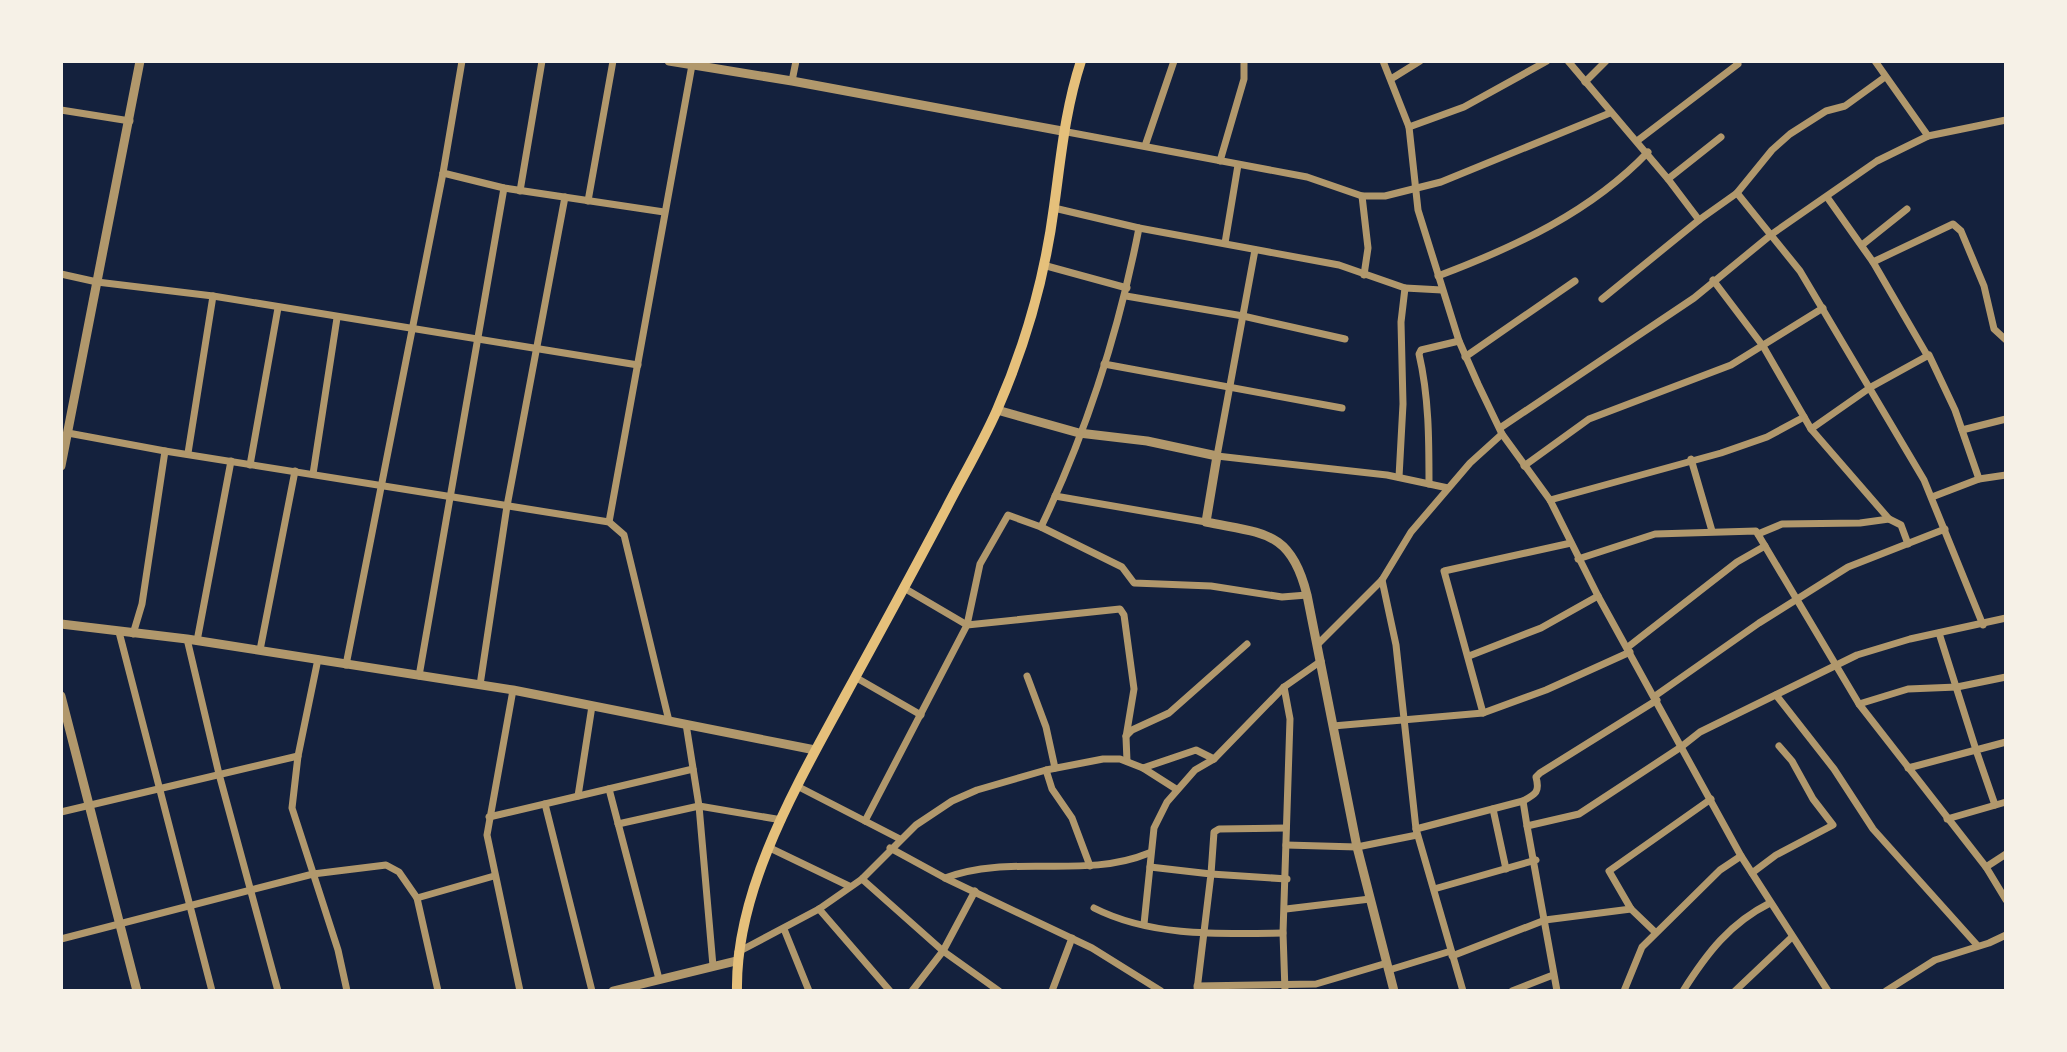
<svg xmlns="http://www.w3.org/2000/svg" width="2067" height="1052" font-family="'Varela Round',sans-serif">
  <style>
    .lines { fill: none; stroke-linecap: round; stroke-linejoin: round }
    .minor { stroke: #b1986c; stroke-width: 7 }
    .tertiary { stroke: #b1986c; stroke-width: 9 }
    .secondary { stroke: #e5c07b; stroke-width: 10 }
  </style>
  <rect width="100%" height="100%" fill="#14213d"/>
  <g class="lines">
    <g class="minor">
      <polyline points="1383,61 1409,127 1418,210 1459,341 1478,384 1502,434 1550,500 1598,596 1741,856 1828,991"/>
      <polyline points="1568,61 1668,179 1721,137"/>
      <polyline points="1875,61 1928,136"/>
      <polyline points="1391,79 1420,61"/>
      <polyline points="792,81 796,61"/>
      <polyline points="1585,82 1606,61"/>
      <polyline points="61,110 130,121"/>
      <polyline points="1409,127 1464,107 1547,61"/>
      <polyline points="1062,131 1307,177 1362,196 1385,196 1441,182 1610,113"/>
      <polyline points="1637,141 1738,64 1736,61"/>
      <polyline points="1145,146 1174,61"/>
      <polyline points="1220,161 1244,79 1244,61"/>
      <polyline points="443,173 504,188 664,212"/>
      <polyline points="520,191 542,61"/>
      <polyline points="1737,193 1800,271 1924,480 1983,625"/>
      <polyline points="1362,196 1368,248 1364,275"/>
      <polyline points="1827,197 1873,262 1927,355"/>
      <polyline points="588,201 613,61"/>
      <polyline points="1054,208 1139,228 1339,265 1405,288"/>
      <polyline points="1699,220 1737,193 1772,150 1790,134 1826,111 1845,106 1885,77"/>
      <polyline points="1225,243 1238,165"/>
      <polyline points="1862,245 1907,209"/>
      <polyline points="1255,250 1217,456 1387,475 1448,488"/>
      <polyline points="1873,262 1953,224 1961,231 1984,286 1994,329 2006,340"/>
      <polyline points="1043,265 1127,288"/>
      <polyline points="61,274 97,282 213,296 638,365"/>
      <path d="M1438,276C1515,247 1591,212 1648,152"/>
      <polyline points="1713,280 1763,346 1811,429 1889,519"/>
      <polyline points="1126,296 1243,316 1345,339"/>
      <polyline points="1602,299 1699,220 1668,179"/>
      <polyline points="1465,357 1575,281"/>
      <polyline points="1104,364 1342,408"/>
      <polyline points="1500,428 1694,298 1772,234 1877,161 1928,136 2006,120"/>
      <polyline points="1811,429 1871,387 1929,355 1955,410 1979,479"/>
      <polyline points="1962,430 2006,419"/>
      <polyline points="68,433 165,451 609,522 624,535 669,721"/>
      <polyline points="188,453 213,296"/>
      <polyline points="1691,459 1712,531"/>
      <polyline points="250,465 278,308"/>
      <polyline points="1524,466 1589,419 1731,365 1823,308"/>
      <polyline points="313,474 337,318"/>
      <polyline points="1399,477 1403,404 1401,322 1405,288 1442,290"/>
      <path d="M1429,484C1429,440 1429,397 1419,354L1421,350L1459,341"/>
      <polyline points="1055,496 1206,522"/>
      <polyline points="1932,497 1979,479 2006,475"/>
      <polyline points="1550,500 1721,453 1767,437 1804,417"/>
      <polyline points="609,522 692,65"/>
      <path d="M1041,527C1086,433 1119,330 1139,228"/>
      <polyline points="1758,534 1782,524 1860,523 1889,519 1901,525 1908,544"/>
      <polyline points="1578,559 1655,534 1756,531 1859,704 1986,867 2006,900"/>
      <polyline points="1382,580 1396,645 1416,829 1463,991"/>
      <polyline points="904,588 967,625 1120,609 1124,615 1134,689 1126,737 1127,761"/>
      <polyline points="119,632 212,991"/>
      <polyline points="133,634 142,604 165,451"/>
      <polyline points="187,639 219,774 278,991"/>
      <polyline points="197,641 231,461"/>
      <polyline points="1317,645 1382,580 1411,532 1470,463 1502,434"/>
      <polyline points="1628,647 1737,562 1765,546"/>
      <polyline points="260,650 295,471"/>
      <polyline points="1469,656 1541,628 1598,596"/>
      <polyline points="318,659 298,756 292,808 338,950 347,991"/>
      <polyline points="346,665 443,173 462,61"/>
      <polyline points="419,676 504,188"/>
      <polyline points="1027,676 1046,727 1055,768"/>
      <polyline points="855,677 921,715"/>
      <polyline points="480,685 507,506 565,197"/>
      <polyline points="1284,687 1290,719 1283,933 1285,991"/>
      <polyline points="513,690 487,835 520,991"/>
      <polyline points="1776,695 1834,769 1873,829 1977,945"/>
      <polyline points="1655,696 1759,623 1848,567 1945,529"/>
      <polyline points="1859,704 1908,689 1957,687 2006,677"/>
      <polyline points="1483,713 1444,571 1571,543"/>
      <polyline points="686,724 699,806 713,966"/>
      <polyline points="1333,726 1483,713 1546,690 1630,652"/>
      <polyline points="1126,736 1132,730 1169,713 1247,644"/>
      <polyline points="1143,768 1176,789"/>
      <polyline points="1908,768 1976,750 1939,633"/>
      <polyline points="1046,770 1052,789 1072,818 1090,866"/>
      <polyline points="797,786 900,839"/>
      <polyline points="609,789 659,979"/>
      <polyline points="578,796 592,706"/>
      <path d="M1523,801C1536,794 1540,792 1536,777L1540,773L1657,700"/>
      <polyline points="545,804 592,991"/>
      <polyline points="1995,805 1976,750 2006,742"/>
      <polyline points="1493,809 1506,869"/>
      <polyline points="61,812 298,756"/>
      <polyline points="489,817 693,769"/>
      <polyline points="1947,819 2006,802"/>
      <polyline points="865,821 967,625 980,564 1008,515 1041,527 1122,567 1134,583 1211,586 1282,597 1307,595"/>
      <polyline points="618,824 699,806 782,820"/>
      <polyline points="1286,828 1219,829 1214,832 1211,874 1287,879"/>
      <polyline points="1416,829 1523,801 1527,826"/>
      <polyline points="1286,845 1357,847 1417,835"/>
      <polyline points="770,848 849,886"/>
      <polyline points="890,848 945,878 1092,948 1161,991"/>
      <polyline points="1150,867 1211,874 1197,990"/>
      <polyline points="1986,867 2006,854"/>
      <polyline points="1752,873 1776,855 1833,825 1813,799 1792,761 1779,746"/>
      <path d="M945,878C1011,853 1084,880 1149,853"/>
      <polyline points="862,879 943,951 999,991"/>
      <polyline points="1434,889 1536,860"/>
      <polyline points="417,898 438,991"/>
      <path d="M1094,908C1151,937 1220,934 1283,933"/>
      <polyline points="819,909 890,991"/>
      <polyline points="1286,909 1370,899"/>
      <polyline points="1144,924 1154,828 1167,802 1195,770 1214,759 1284,687 1321,661"/>
      <polyline points="784,929 809,991"/>
      <polyline points="1655,932 1631,909 1609,871 1711,799"/>
      <polyline points="61,939 313,874 386,865 399,872 417,898 494,876"/>
      <polyline points="738,952 819,909 862,879 916,825 952,801 977,790 1046,770 1103,759 1120,759 1143,768 1196,750 1214,759"/>
      <polyline points="1452,956 1545,920 1631,909"/>
      <polyline points="1389,970 1451,951"/>
      <polyline points="1197,986 1316,984 1387,963"/>
      <polyline points="912,991 943,951 975,891"/>
      <polyline points="1052,991 1072,938"/>
      <polyline points="1512,991 1553,975"/>
      <polyline points="1557,991 1527,826 1579,814 1681,747 1700,732 1857,655 1910,639 2006,618"/>
      <polyline points="1624,991 1642,947 1720,870 1741,856"/>
      <path d="M1683,991C1707,953 1730,923 1770,903"/>
      <polyline points="1735,991 1792,937"/>
      <polyline points="1886,991 1935,960 1989,943 2006,935"/>
    </g>
    <g class="tertiary">
      <polyline points="669,61 792,81 1062,131"/>
      <path d="M997,410L1079,433L1147,441L1217,456L1206,522C1264,534 1291,530 1307,595L1357,847L1394,991"/>
      <polyline points="61,466 140,61"/>
      <polyline points="61,624 187,639 513,690 815,750"/>
      <polyline points="61,696 137,991"/>
      <polyline points="613,991 736,961"/>
    </g>
    <path class="secondary" d="M737,991C735,889 798,783 845,696C879,634 913,572 946,509C963,476 982,444 997,410C1025,346 1045,276 1054,207C1061,157 1065,110 1081,61"/>
  </g>
  <rect width="2067" height="1052" fill="none" stroke="#f6f1e7" stroke-width="126"/>
</svg>
